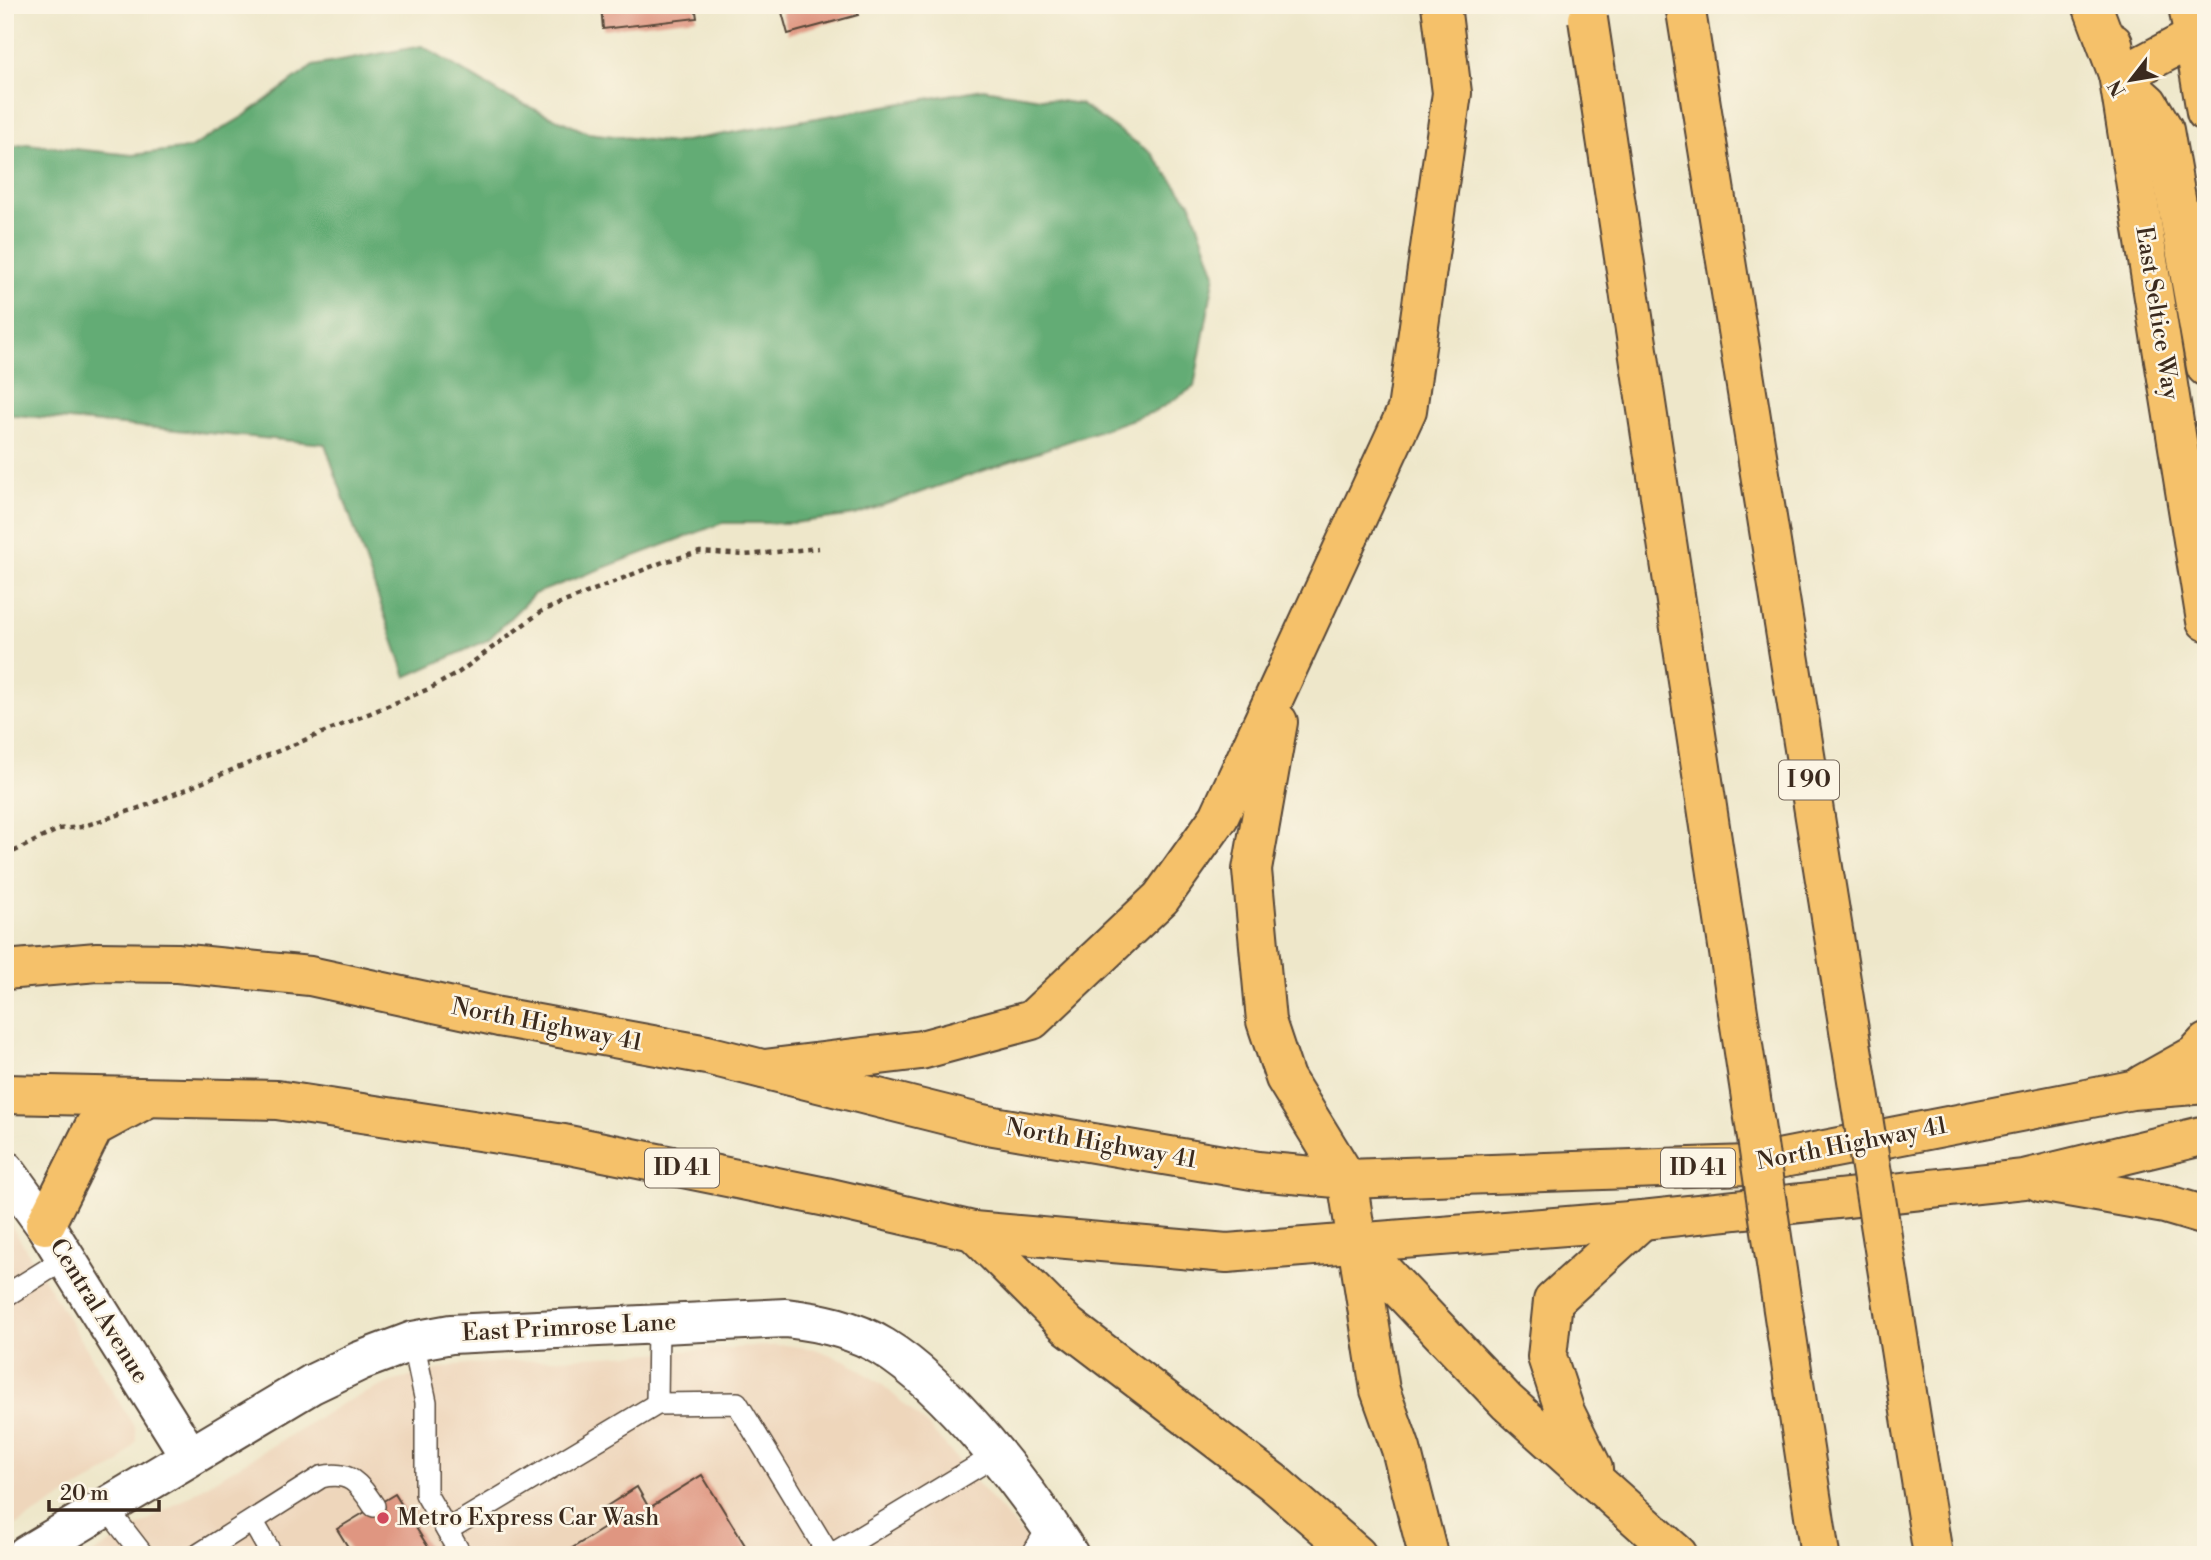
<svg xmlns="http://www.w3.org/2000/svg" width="2211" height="1560" font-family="'Libre Bodoni',serif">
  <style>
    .built { fill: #eed6bb }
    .forest { fill: #63ac74; stroke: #4f6b49; stroke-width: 2 }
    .building { fill: #df9681 }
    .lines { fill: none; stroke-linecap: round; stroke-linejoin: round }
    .lane-casing { stroke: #564638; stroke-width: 24 }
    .street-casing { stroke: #564638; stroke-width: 42 }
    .primary-casing { stroke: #564638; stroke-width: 42 }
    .highway-casing { stroke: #564638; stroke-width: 42 }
    .path { stroke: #564638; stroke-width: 4.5; stroke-dasharray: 5 5; stroke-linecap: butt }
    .lane { stroke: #fff; stroke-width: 21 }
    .street { stroke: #fff; stroke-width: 38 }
    .primary { stroke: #f5c16b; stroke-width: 38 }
    .highway { stroke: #f5c16b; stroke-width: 38 }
    .highway-bridge-casing { stroke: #564638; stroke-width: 42; stroke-linecap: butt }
    .highway-bridge { stroke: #f5c16b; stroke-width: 38 }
    .poi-dot { fill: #d1495b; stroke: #fcf5e5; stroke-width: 2.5 }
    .labels { text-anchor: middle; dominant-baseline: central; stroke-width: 5; stroke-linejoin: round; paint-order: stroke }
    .shield { fill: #fcf5e5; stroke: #75675a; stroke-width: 2 }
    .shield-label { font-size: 23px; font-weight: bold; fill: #3b2a1e }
    .street-label { font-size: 24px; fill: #3b2a1e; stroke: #fcf5e5 }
    .poi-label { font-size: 24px; fill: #3b2a1e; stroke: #fcf5e5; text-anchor: start }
  </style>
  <rect width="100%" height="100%" fill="#fcf5e5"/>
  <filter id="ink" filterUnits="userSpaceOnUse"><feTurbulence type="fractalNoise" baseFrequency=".0143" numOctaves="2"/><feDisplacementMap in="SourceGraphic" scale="14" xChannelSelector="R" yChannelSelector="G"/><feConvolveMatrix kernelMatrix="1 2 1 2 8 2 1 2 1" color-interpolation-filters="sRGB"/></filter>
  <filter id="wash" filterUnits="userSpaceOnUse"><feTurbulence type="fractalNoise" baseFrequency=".00686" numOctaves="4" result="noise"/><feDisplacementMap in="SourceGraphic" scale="28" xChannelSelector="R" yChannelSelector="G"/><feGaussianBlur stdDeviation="1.57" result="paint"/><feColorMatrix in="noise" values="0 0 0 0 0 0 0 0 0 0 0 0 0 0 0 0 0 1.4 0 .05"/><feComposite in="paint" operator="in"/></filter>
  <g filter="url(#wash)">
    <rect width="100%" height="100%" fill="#eee7ca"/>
    <g class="built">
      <polygon points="5,1215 135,1428 136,1441 120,1463 5,1532"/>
      <polygon points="785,1345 815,1349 847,1361 884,1386 929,1427 1040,1555 91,1555 343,1403 391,1382 456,1365"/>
    </g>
    <polygon class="forest" points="422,46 503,95 588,133 673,143 983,89 1080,104 1151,153 1191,204 1215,274 1194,387 1156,411 855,515 793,523 722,523 534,594 488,640 406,677 325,444 5,414 5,148 27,144 132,155 190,148 244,116 313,66"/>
    <g id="blocks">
      <g class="building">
        <polygon points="601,5 695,5 697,18 603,29"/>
        <polygon points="780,5 855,5 858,15 788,34"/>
        <polygon points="702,1475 751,1555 561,1555 611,1524 602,1509 637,1487 649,1508"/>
        <polygon points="395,1494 433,1555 353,1555 337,1529"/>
      </g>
    </g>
  </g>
  <g filter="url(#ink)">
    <use href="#blocks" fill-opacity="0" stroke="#564638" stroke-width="2"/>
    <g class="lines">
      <defs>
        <g id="lane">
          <polyline points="5,1296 66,1258"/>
          <polyline points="413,1341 426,1402 426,1494 461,1555"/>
          <polyline points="657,1404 658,1322"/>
          <polyline points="105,1506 143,1555"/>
          <polyline points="253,1522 272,1555"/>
          <polyline points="447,1530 657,1404 737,1403 829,1555"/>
          <path d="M198,1555L321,1477C350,1470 359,1484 374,1506"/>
          <polyline points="831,1555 996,1455"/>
          <polyline points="1032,1555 1050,1525"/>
        </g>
        <g id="street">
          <polyline points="5,1170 45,1225 189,1455"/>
          <path d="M26,1555L312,1384L360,1361L413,1341L451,1334L786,1318C820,1322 854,1329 883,1347C950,1388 1027,1489 1069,1555"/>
        </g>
        <g id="primary">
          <polyline points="2188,5 2206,112"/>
          <polyline points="2113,43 2206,621"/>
          <polyline points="2119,77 2148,103 2164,130 2206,367"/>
          <polyline points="2119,77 2194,37"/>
          <polyline points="5,970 97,962 177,963 310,976 499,1017 707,1055 982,1124 1258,1171 1347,1179 1748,1165 2132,1090 2206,1084"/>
          <polyline points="2143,1084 2195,1055 2206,1043"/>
          <polyline points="5,1094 277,1100 564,1144 826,1197 973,1231 1227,1253 1642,1220 2024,1179 2206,1135"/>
          <polyline points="2040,1182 2165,1204 2206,1216"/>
          <polyline points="45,1225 94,1127 144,1100"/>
        </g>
        <g id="highway">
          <polyline points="2092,5 2119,77"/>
          <polyline points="1278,722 1252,870 1266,1021 1285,1078 1347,1179 1380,1390 1401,1449 1428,1555"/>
          <polyline points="764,1069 921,1050 1032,1020 1161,898 1219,817 1407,410 1452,93 1441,5"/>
          <polyline points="973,1231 1068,1326 1273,1482 1357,1555"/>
          <polyline points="1356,1243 1507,1402 1678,1555"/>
          <polyline points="1593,1469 1565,1412 1547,1357 1553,1301 1642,1220"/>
        </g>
      </defs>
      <use href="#lane" class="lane-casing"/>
      <use href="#street" class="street-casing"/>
      <use href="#primary" class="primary-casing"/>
      <use href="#highway" class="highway-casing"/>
      <polyline class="path" points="5,856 59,829 81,827 145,806 431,688 458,673 542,611 663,562 700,552 745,555 819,548"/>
      <use href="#lane" class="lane"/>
      <use href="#street" class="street"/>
      <use href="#primary" class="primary"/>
      <use href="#highway" class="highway"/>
      <defs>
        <g id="highway-bridge">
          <polyline points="1685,5 1933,1555"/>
          <polyline points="1588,19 1820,1555"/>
        </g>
      </defs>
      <use href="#highway-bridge" class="highway-bridge-casing"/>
      <use href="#highway-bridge" class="highway-bridge"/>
    </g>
  </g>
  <circle class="poi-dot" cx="383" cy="1518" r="7"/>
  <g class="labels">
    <g class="shield">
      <rect x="1779" y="760.5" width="60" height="39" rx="5"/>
      <rect x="645" y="1148.5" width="74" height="39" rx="5"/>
      <rect x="1661" y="1148.5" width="74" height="39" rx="5"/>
    </g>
    <g class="shield-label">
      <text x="1809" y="780">I 90</text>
      <text x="682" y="1168">ID 41</text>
      <text x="1698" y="1168">ID 41</text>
    </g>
    <g class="street-label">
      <text transform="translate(2157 313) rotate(81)">East Seltice Way</text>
      <text transform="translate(547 1025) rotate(11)">North Highway 41</text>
      <text transform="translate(1101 1144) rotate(10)">North Highway 41</text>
      <text transform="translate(1852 1144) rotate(-11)">North Highway 41</text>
      <text transform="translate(99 1311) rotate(58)">Central Avenue</text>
      <text transform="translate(569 1328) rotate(-3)">East Primrose Lane</text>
    </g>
    <g class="poi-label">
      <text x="397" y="1518">Metro Express Car Wash</text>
    </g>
  </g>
  <rect width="2211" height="1560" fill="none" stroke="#fcf5e5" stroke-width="28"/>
  <g transform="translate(2131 80) rotate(239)" stroke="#fcf5e5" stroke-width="5" paint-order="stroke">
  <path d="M0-5L12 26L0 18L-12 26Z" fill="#3b2a1e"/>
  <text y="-10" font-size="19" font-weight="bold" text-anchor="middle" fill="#3b2a1e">N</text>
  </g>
  <path d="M49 1500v10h110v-10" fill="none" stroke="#3b2a1e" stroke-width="3.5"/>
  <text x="60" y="1500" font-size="21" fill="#3b2a1e" stroke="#fcf5e5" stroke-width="5" paint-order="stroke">20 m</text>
</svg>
